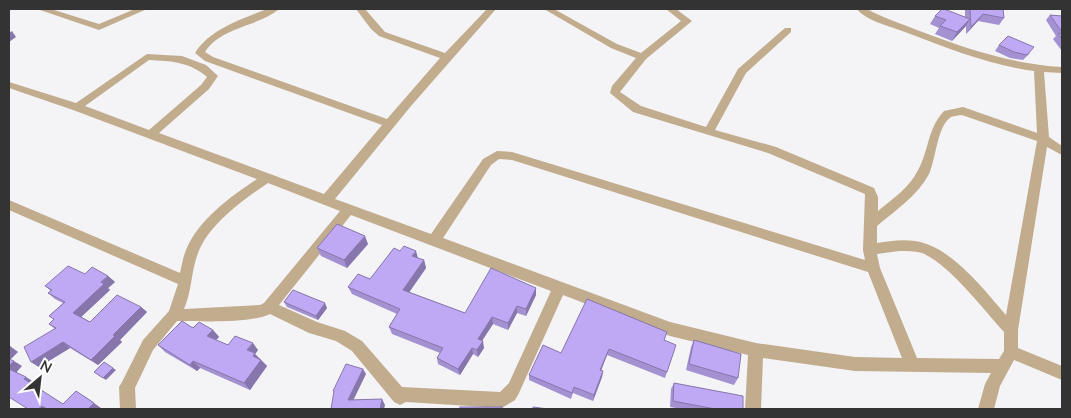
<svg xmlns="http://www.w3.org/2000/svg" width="1071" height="418" font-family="Lato,sans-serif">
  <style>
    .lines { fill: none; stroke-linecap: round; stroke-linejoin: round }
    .minor { fill: #c2ac8e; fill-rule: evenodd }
    .wall { fill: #a491d2 }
    .shaded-wall { fill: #8676ab }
    .building { fill: #bfa9f4; stroke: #8676ab }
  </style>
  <rect width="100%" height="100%" fill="#f4f3f6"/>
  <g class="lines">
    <g class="minor">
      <polygon points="37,9 51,9 99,24 135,9 147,9 99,30"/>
      <path d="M267,9H279C260,26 220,27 205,52L213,57L387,119L440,58L379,36L371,29L356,9H365L385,32L445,53L487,9H496L411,106L335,199L431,234L483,159L497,151L512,152L865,260L863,250L865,194L768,153L633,112L610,93L612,86L636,58L611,48L544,9H554L617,44L641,53L681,21L666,9H676L692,21L646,59L620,92L641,106L706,127L738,69L785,28H791V32L746,73L715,130L776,147L874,188L878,197V211C891,200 909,188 917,172C929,152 927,129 944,111L963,107L1037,133L1034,71C989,65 947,48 905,32C890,26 866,21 857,9H867C883,18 900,23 917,30C965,48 1010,64 1062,67V73L1044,72L1049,137L1062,146V155L1047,147L1018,330V348L1062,366V380L1014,360L1000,386L994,409H978L985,384L991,373L855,371L763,358L761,409H745L748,355L670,336L563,295L519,393L515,400L502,408L406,402L400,405L394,402L352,351L336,341L309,333L270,314C250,324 200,321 177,321L153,350L135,388L136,409H120L119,387L122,382L143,340L169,311L178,284L9,210V200L180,273C182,265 183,257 186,250C198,220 231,196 257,179L73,110L9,88V82L76,103L147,54L182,56L206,65L218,76L209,89L159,133L324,194L382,125L205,61L195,53C210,29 242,19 267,9ZM149,60C171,61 190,62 207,77L201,85L149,130L85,106ZM962,115L1037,141L1006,315C983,289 951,246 915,241C902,239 889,241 877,243V226C896,210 917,196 929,174C936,159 937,126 951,117C954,116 959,115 962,115ZM499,159L512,160L868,272L902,358L855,357L756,343L670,322L443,238L491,165ZM268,183L340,211L264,303L260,305L184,309C192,291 191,271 198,253C209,224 243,200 268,183ZM351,215L551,291L509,383L500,392L402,387L362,341L345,331L317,322L279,305ZM899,251C907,251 915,251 922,253C949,264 984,310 1004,332V351L999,359L917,358L880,268L877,254Z"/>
    </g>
  </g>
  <g class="wall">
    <polygon points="965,9 1003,9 1004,18 999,25 978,21 966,34 966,26 952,41 935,34 939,28 930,24 935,16 965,17"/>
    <polygon points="1050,15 1062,16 1062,51 1053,39 1056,36 1046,20"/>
    <polygon points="999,45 1030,53 1023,60 1010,58 995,51"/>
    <polygon points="368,244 347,268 321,256 317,248"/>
    <polygon points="418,258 424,260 426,268 409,292 465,313 536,288 536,295 526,316 517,313 508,330 493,324 482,341 484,348 478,357 473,354 460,375 438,364 437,358 440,353 392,334 389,327 397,314 352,294 348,287 370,279"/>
    <polygon points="85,274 108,276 115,282 108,288 110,290 81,317 90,322 141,307 147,312 120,340 122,342 98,365 70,348 39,367 31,362 55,329 49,324 54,319 49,316 63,303 55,299 48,293 51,291 45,286"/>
    <polygon points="284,302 327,308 318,320 287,307"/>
    <polygon points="193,328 213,330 219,337 216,340 228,345 258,350 255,354 267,366 250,390 200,368 197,371 165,352 158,345"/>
    <polygon points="664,340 667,372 665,378 607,355 601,370 603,371 602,377 593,401 573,393 571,399 529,380 529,375 561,353"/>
    <polygon points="694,340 738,378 734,385 686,370 691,347"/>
    <polygon points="674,383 743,409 682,409 670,407 671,389"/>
  </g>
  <g class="shaded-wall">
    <polygon points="983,14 978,21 966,34 971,27"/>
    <polygon points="970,19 965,27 952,41 957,32"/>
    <polygon points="12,31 16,37 9,42 9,33"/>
    <polygon points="365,236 368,244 347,268 344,260"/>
    <polygon points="416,251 418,258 412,256"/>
    <polygon points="424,260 426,268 406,297 403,290"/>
    <polygon points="108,276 115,282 108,288 110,290 80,318 73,313"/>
    <polygon points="536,288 536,295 526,316 526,309"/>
    <polygon points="325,303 327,308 318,320 316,316"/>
    <polygon points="517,306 517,313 508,330 508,323"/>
    <polygon points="141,307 147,312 120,340 122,342 98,365 91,360 113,335"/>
    <polygon points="492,317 493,324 479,345 478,339"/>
    <polygon points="213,330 219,337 213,343 207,336"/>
    <polygon points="483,341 484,348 478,357 477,350"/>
    <polygon points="63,342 70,348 39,367 31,362"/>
    <polygon points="253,343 258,350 255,354 261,360 258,363 247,350"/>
    <polygon points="10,346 18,352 9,361 9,347"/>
    <polygon points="472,348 473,354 460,375 458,369"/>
    <polygon points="609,349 607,355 599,376 600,370"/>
    <polygon points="261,360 267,366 250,390 244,383"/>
    <polygon points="14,361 22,366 15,374 9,370 9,366"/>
    <polygon points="193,361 200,368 197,371 190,365"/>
    <polygon points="113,368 116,370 106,380 103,378"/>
    <polygon points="363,369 366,374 351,405 348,400"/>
    <polygon points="603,371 602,377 593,401 594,395"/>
    <polygon points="26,377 34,382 32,384 24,379"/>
    <polygon points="84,396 101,408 100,409 88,409"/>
    <polygon points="382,399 385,405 384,409 380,409"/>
    <polygon points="42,406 48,409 38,409"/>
  </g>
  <g class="building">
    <polygon points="942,9 944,9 970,19 957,32 943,27 940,26 946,20 935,16"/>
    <polygon points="970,9 1003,9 1004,18 983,14 971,27"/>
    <polygon points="1050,15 1062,16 1062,32"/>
    <polygon points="1058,33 1062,34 1062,39"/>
    <polygon points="1008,36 1034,47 1027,55 1014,52 999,45"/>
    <polygon points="337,224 365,236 344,260 317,248"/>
    <polygon points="404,246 416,251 412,256 424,260 403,290 465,313 491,268 536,288 526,309 517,306 508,323 492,317 478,339 483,341 477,350 472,348 458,369 437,358 443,348 389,327 400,309 348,287 358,274 370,279 394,248 400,251"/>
    <polygon points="68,266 85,274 92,267 108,276 101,282 104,284 73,313 90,322 117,295 141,307 113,335 115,336 91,360 63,342 31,362 24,347 56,328 49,324 54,319 49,316 65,302 48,293 52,290 45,286"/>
    <polygon points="293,290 325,303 316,316 284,302"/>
    <polygon points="587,299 667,332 664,340 676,345 667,372 609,349 600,370 603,371 594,395 574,387 572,393 529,375 543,345 561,353"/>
    <polygon points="182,321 193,328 199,322 213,330 207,336 228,345 235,336 253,343 247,350 255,353 253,356 261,360 244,383 193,361 190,365 158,345"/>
    <polygon points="694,340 741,354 738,378 689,364"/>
    <polygon points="9,359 14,361 9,366"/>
    <polygon points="104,362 113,368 103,378 94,372"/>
    <polygon points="346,364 363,369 348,400 382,399 380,409 331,409 334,391 333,391"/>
    <polygon points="9,369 26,377 24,379 63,404 76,391 94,403 88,409 47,409 42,406 38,409 28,409 9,397"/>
    <polygon points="674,383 743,396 743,409 715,409 673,401"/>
    <rect x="460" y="407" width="42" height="2"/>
    <polygon points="533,407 548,409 533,409"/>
  </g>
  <rect width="1071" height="418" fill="none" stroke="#343334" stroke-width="20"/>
  <g transform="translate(40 378) rotate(28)" stroke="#ffffff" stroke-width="4" paint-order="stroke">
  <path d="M0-4L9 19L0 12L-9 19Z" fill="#343334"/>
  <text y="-8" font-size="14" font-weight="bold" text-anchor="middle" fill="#343334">N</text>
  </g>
</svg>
